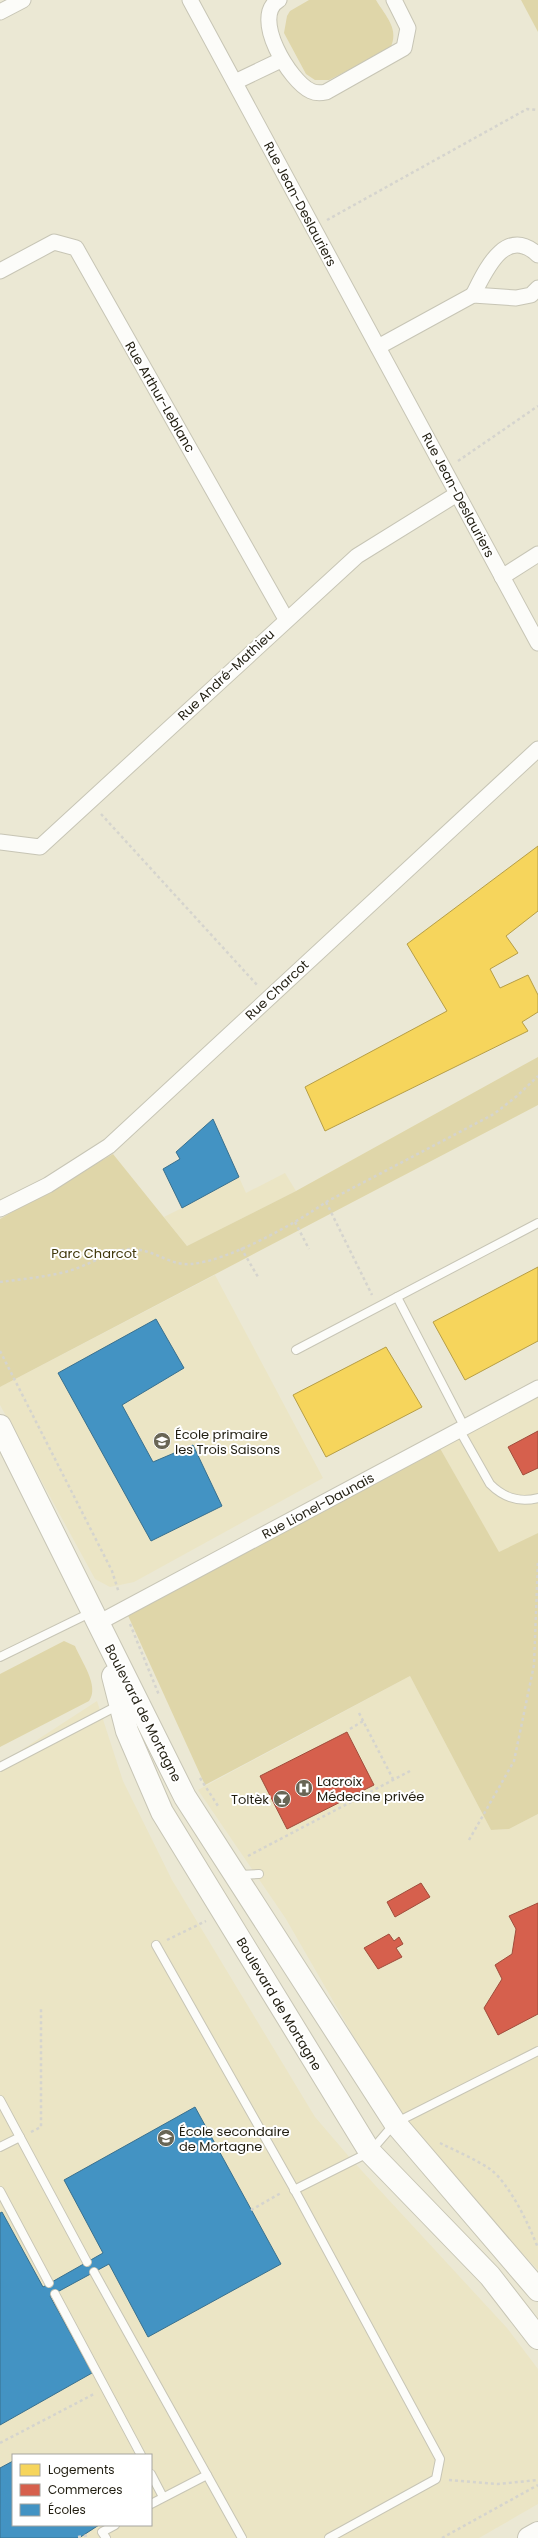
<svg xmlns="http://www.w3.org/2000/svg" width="538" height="2538" font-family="Poppins,sans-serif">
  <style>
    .built { fill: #ebe5c5; fill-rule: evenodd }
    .green { fill: #dfd6a9 }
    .homes { fill: #f6d55c; stroke: #b69e46 }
    .shops { fill: #d6604d; stroke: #a04c3b }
    .schools { fill: #4393c3; stroke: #39708e }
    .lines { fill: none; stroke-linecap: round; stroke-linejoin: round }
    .lane-casing { stroke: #c7c5b5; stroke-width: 10 }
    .street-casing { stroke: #c7c5b5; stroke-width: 17 }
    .secondary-casing { stroke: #c7c5b5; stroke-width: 24 }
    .path { stroke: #d5d4ce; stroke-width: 2.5; stroke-dasharray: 3 3; stroke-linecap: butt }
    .lane { stroke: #fcfcf9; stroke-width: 8 }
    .street { stroke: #fcfcf9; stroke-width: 15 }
    .secondary { stroke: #fcfcf9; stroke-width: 22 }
    .labels { text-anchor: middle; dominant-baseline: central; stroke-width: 4; stroke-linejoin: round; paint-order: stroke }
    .street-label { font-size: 13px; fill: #211e11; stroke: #fff }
    .park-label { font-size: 13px; fill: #40380b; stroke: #fff }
    .poi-label { font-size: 13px; fill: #211e11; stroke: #fff; text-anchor: start }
  </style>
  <rect width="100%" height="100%" fill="#ebe8d4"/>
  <g class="built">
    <polygon points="213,1119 246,1193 285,1173 296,1191 187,1246 164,1217 182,1208 163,1169 180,1159 176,1152"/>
    <polygon points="215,1275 323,1478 134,1582 110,1587 95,1579 0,1405 0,1387"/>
    <polygon points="538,1388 538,1533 499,1553 437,1443"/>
    <polygon points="410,1676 491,1830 509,1829 538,1814 538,2270 439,2164 396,2110 286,1919 198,1790"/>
    <path d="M97,1701L123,1781L172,1880L315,2117L351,2159L507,2328L538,2369V2504L479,2538H0V1764ZM13,2455H151V2525H13Z"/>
  </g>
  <g class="green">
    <path d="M309,0H376C386,17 400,29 390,49L329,80H315L306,74L284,33L287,16L290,11Z"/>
    <polygon points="521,0 538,0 538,32"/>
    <polygon points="538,1057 538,1105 0,1387 0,1219 113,1154 187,1246 296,1191"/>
    <polygon points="437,1443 499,1552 538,1533 538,1814 509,1829 491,1830 410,1676 205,1785 125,1609"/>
    <path d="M64,1641L75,1646C81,1661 100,1686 89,1701L0,1747V1674Z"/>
  </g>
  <g class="homes">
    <polygon points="538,846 538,911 506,936 518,953 490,969 500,988 528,975 538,995 538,1012 522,1022 528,1031 325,1131 305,1087 447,1011 407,944"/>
    <polygon points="538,1267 538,1341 465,1380 433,1322"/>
    <polygon points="386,1347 422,1407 326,1457 293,1395"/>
  </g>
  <g class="shops">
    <polygon points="538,1431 538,1468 523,1475 508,1447"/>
    <polygon points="347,1732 374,1785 287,1829 260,1776"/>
    <polygon points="421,1883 430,1897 395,1917 387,1902"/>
    <polygon points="538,1903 538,2014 498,2035 484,2008 502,1979 495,1965 512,1954 516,1929 509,1916"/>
    <polygon points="389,1934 394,1941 399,1937 403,1944 396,1948 402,1957 378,1969 364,1948"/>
  </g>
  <g class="schools">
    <polygon points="213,1119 239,1177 182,1208 163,1169 180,1159 176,1152"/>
    <polygon points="156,1319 184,1368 122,1405 153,1462 193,1445 222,1506 151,1541 58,1373"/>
    <polygon points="195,2107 281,2264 148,2337 109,2264 50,2296 92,2373 0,2425 0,2213 2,2212 43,2287 103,2253 64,2180"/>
    <polygon points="13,2461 13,2525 99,2525 79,2538 0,2538 0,2468"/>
  </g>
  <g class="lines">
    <defs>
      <g id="lane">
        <polyline points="397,1297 465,1428"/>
        <polyline points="296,1350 538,1223"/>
        <path d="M460,1431L490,1484C504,1498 519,1503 538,1498"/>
        <polyline points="0,1657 92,1612"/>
        <polyline points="0,1767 119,1705"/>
        <polyline points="238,1875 259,1874"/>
        <polyline points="156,1945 293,2187 440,2459 436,2479 329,2538"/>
        <polyline points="0,2100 87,2262"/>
        <polyline points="0,2147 20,2137"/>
        <polyline points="294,2190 370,2152 395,2123 538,2051"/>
        <polyline points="0,2191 49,2283"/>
        <polyline points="94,2272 207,2475 151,2504"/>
        <polyline points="55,2294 141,2455"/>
        <polyline points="151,2474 163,2497"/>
        <polyline points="207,2475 242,2538"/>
        <polyline points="106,2538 102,2532 115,2525"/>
      </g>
      <g id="street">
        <polyline points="190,0 538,643"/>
        <path d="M279,0C250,16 290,82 311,91C315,93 321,93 326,92L404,48L408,28L394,0"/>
        <polyline points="0,12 23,0"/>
        <polyline points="235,82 281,60"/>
        <polyline points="0,271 54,242 76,248 286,619"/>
        <path d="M473,295C485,272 505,224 538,255"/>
        <polyline points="378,347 473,295 516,298 531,295 538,288"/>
        <polyline points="502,577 538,554"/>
        <polyline points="0,842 40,847 357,556 457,494"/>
        <polyline points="0,1209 48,1185 109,1146 538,749"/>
        <polyline points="98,1623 538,1388"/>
      </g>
      <g id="secondary">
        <polyline points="0,1426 185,1797 395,2123 538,2290"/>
        <polyline points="113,1676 127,1731 162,1812 370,2152 490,2276 538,2338"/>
        <polyline points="529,2538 538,2533"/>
      </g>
    </defs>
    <use href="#lane" class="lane-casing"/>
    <use href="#street" class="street-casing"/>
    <use href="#secondary" class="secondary-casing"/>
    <g class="path">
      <polyline points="327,220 527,109 538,110"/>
      <polyline points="458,461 538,406"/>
      <polyline points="101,814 258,986"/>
      <polyline points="326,1202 372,1295"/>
      <polyline points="295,1222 309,1249"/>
      <polyline points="241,1248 258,1277"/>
      <path d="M0,1282C22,1279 47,1277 69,1271C86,1266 114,1250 129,1249C153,1248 169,1266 191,1264C228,1261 295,1224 326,1202L494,1114L517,1096L538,1076"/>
      <polyline points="0,1351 112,1571 119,1593"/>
      <polyline points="130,1624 159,1695"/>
      <polyline points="359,1713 393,1779"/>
      <polyline points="350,1729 363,1721"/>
      <polyline points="200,1778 218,1806"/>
      <polyline points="469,1840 514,1761 534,1665 538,1560"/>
      <polyline points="248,1856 410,1771"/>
      <polyline points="167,1940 206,1921"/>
      <polyline points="31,2132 41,2127 41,2009"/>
      <path d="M440,2143C456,2151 475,2159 490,2169C510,2184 529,2225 538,2248"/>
      <polyline points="251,2210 281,2193"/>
      <polyline points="0,2443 94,2394"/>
      <polyline points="449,2480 498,2484 538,2480"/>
      <polyline points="78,2537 90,2535"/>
      <polyline points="442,2538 538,2485"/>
    </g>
    <use href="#lane" class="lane"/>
    <use href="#street" class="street"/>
    <use href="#secondary" class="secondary"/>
  </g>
  <defs>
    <symbol id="school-disc" viewBox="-11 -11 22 22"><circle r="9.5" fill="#686555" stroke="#fff"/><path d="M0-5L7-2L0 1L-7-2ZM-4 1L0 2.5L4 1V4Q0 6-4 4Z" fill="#fff"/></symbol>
    <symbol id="hospital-disc" viewBox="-11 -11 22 22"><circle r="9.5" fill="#686555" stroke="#fff"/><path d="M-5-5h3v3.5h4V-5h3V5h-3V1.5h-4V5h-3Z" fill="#fff"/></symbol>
    <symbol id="bar-disc" viewBox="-11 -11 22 22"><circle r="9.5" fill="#686555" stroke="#fff"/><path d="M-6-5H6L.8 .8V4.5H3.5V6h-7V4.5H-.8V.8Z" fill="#fff"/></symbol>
  </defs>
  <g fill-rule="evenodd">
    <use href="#school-disc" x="152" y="1431" width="20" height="20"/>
    <use href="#hospital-disc" x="294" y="1778" width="20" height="20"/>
    <use href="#bar-disc" x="272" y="1789" width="20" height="20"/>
    <use href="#school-disc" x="156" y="2128" width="20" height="20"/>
  </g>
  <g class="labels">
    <g class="street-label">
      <text transform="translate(300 204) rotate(62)">Rue Jean-Deslauriers</text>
      <text transform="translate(160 397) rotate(60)">Rue Arthur-Leblanc</text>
      <text transform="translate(458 495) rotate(62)">Rue Jean-Deslauriers</text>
      <text transform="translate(226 675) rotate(-43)">Rue André-Mathieu</text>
      <text transform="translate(277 990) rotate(-43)">Rue Charcot</text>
      <text transform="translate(318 1506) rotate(-28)">Rue Lionel-Daunais</text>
      <text transform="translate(143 1713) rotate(63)">Boulevard de Mortagne</text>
      <text transform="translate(279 2004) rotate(59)">Boulevard de Mortagne</text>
    </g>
    <g class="park-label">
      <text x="94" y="1253">Parc Charcot</text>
    </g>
    <g class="poi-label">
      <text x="175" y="1434">École primaire<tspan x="175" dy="15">les Trois Saisons</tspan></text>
      <text x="317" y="1781">Lacroix<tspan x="317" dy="15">Médecine privée</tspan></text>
      <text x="269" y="1799" text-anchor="end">Toltèk</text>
      <text x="179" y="2131">École secondaire<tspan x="179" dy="15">de Mortagne</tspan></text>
    </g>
  </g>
  <rect x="12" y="2454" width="140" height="72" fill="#ffffff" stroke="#a6a5a0"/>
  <rect x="20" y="2464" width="20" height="12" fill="#f6d55c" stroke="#a6a5a0"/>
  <text x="48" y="2474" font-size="12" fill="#211e11">Logements</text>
  <rect x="20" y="2484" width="20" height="12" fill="#d6604d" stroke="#a6a5a0"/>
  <text x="48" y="2494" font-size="12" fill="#211e11">Commerces</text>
  <rect x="20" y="2504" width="20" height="12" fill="#4393c3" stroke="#a6a5a0"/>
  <text x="48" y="2514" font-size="12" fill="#211e11">Écoles</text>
</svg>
